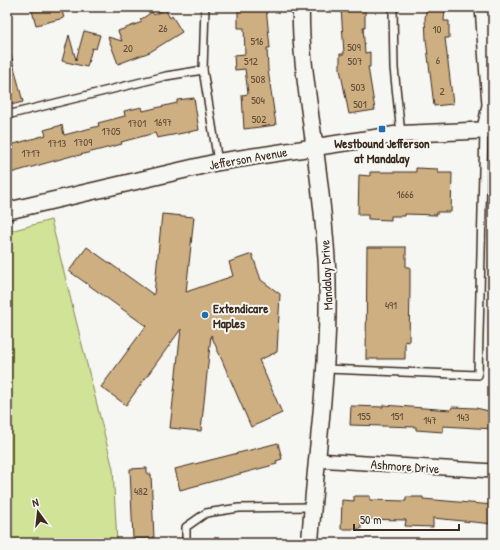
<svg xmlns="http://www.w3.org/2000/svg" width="500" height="550" font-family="'Patrick Hand',sans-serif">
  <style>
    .green { fill: #d1e397; stroke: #86865a }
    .building { fill: #ceaf82; stroke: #3b2a1e }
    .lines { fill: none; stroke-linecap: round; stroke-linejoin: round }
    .service-casing { stroke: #3b2a1e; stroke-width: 10 }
    .minor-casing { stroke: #3b2a1e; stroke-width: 16 }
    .tertiary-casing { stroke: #3b2a1e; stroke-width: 19 }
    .service { stroke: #f6f6f2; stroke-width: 7 }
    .minor { stroke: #f6f6f2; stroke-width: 13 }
    .tertiary { stroke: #f6f6f2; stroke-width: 16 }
    .poi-dot { fill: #1f6fb2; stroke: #f6f6f2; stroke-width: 1.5 }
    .labels { text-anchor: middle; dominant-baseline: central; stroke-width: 4; stroke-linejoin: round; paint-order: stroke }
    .number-label { font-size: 11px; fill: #604b37 }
    .poi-label { font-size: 13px; font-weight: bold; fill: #3b2a1e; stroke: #f6f6f2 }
    .street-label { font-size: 13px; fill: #3b2a1e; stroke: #f6f6f2 }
  </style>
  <rect width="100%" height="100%" fill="#f6f6f2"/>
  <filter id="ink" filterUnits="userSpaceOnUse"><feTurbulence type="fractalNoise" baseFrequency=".025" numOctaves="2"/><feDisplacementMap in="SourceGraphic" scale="8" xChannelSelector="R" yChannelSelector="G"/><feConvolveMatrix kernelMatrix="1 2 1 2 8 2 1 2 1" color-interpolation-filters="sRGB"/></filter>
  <g filter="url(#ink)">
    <polygon class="green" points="51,220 113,469 117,543 7,543 7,232"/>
    <g class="building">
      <polygon points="31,7 61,7 64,18 36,25"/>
      <polygon points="238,7 266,7 270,48 267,48 268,70 276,125 244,129 242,95 248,94 245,69 235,70 234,55 245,54 244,28 238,28"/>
      <polygon points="341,7 365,7 365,27 363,27 365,53 370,52 370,67 368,67 375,110 349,114 340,69 340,54 344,54"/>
      <polygon points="427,7 445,7 444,21 449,21 449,38 445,38 453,104 434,106 426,39 425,18"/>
      <polygon points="165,9 170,18 172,16 182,32 150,52 118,64 108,37 122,41 118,31 142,22 140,20 152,12 154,15"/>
      <polygon points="84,31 100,35 96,49 92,48 87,67 62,61 69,35 76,60"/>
      <polygon points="7,55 11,55 23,102 7,106"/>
      <polygon points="194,98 199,130 157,138 155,133 121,142 122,144 76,156 75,155 7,174 7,146 46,135 44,130 62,125 64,135 99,126 98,123 125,116 124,111 142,107 143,111 177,103 177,100"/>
      <polygon points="416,168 438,169 438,173 452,173 451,212 437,212 437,215 405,214 405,216 391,216 391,220 368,219 368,215 358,215 359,175 370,176 370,172 416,172"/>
      <polygon points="162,214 194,217 186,292 233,276 229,262 252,254 261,280 280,294 277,352 259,360 282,413 251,427 211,335 201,431 170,428 181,329 126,405 101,387 146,326 69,271 87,247 154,295"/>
      <polygon points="367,247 406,247 406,267 410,267 410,286 409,342 405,341 405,359 366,359"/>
      <polygon points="383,405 451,410 452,407 476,408 493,412 493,429 443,426 443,432 416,430 416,427 350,425 351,406 383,407"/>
      <polygon points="278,443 282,459 276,461 277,464 180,490 175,469"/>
      <polygon points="147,468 147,474 151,474 154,538 133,539 130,469"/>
      <polygon points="354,496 370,496 370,500 406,501 406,497 423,497 423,499 493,505 493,524 433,518 433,527 405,526 406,520 361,519 361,529 341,529 342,500 354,501"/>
    </g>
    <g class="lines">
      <defs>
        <g id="service">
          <polyline points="205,7 203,70 218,162"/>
          <polyline points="393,7 394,68 401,134"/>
          <polyline points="7,115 166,76 203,70"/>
          <polyline points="326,369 478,375 484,130"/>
          <polyline points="186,543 186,527 206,513 239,508 312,507"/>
        </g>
        <g id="minor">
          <polyline points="482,7 489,105 484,129"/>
          <polyline points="317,460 493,471"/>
        </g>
        <g id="tertiary">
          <path d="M301,7C300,45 306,83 311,121C318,169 324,218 327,266C331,359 316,450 310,543"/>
          <polyline points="7,211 218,162 401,134 493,130"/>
        </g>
      </defs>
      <use href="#service" class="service-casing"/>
      <use href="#minor" class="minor-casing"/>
      <use href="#tertiary" class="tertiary-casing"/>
      <use href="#service" class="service"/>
      <use href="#minor" class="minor"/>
      <use href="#tertiary" class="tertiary"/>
    </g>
  </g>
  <g class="poi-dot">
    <rect x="378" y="125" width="8" height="8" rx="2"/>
    <circle cx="205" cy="315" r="4"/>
  </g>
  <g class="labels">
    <g class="number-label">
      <text x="163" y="28">26</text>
      <text x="437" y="29">10</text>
      <text x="257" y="41">516</text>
      <text x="354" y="47">509</text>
      <text x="128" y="48">20</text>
      <text x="438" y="60">6</text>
      <text x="251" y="61">512</text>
      <text x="355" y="61">507</text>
      <text x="258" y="79">508</text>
      <text x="358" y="87">503</text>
      <text x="442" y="91">2</text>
      <text x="258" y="100">504</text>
      <text x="360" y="104">501</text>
      <text x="259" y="119">502</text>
      <text x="163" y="122">1697</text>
      <text x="137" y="123">1701</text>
      <text x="111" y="131">1705</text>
      <text x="83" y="142">1709</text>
      <text x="57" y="143">1713</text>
      <text x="31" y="153">1717</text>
      <text x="405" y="194">1666</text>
      <text x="391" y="305">491</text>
      <text x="364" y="416">155</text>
      <text x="397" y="416">151</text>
      <text x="463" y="417">143</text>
      <text x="430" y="420">147</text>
      <text x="141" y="491">482</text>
    </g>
    <g class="poi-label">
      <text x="382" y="143">Westbound Jefferson<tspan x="382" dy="15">at Mandalay</tspan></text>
      <text x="213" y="308" text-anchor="start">Extendicare<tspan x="213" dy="15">Maples</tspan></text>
    </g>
    <g class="street-label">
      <text transform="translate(248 158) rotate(-10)">Jefferson Avenue</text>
      <text transform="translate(326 275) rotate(-93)">Mandalay Drive</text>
      <text transform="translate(405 466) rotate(4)">Ashmore Drive</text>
    </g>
  </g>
  <rect width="500" height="550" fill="none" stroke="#f6f6f2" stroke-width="24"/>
  <rect x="12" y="12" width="476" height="526" fill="none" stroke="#3b2a1e" stroke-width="1.5" filter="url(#ink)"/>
  <g transform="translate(38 512) rotate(345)" stroke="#f6f6f2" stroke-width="3" paint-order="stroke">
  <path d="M0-3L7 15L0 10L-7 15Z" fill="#3b2a1e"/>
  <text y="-6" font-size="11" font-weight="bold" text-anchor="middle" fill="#3b2a1e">N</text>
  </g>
  <path d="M354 524v6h105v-6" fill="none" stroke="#3b2a1e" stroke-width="2"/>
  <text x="360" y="524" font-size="12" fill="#3b2a1e" stroke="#f6f6f2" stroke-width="3" paint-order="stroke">50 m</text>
</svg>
